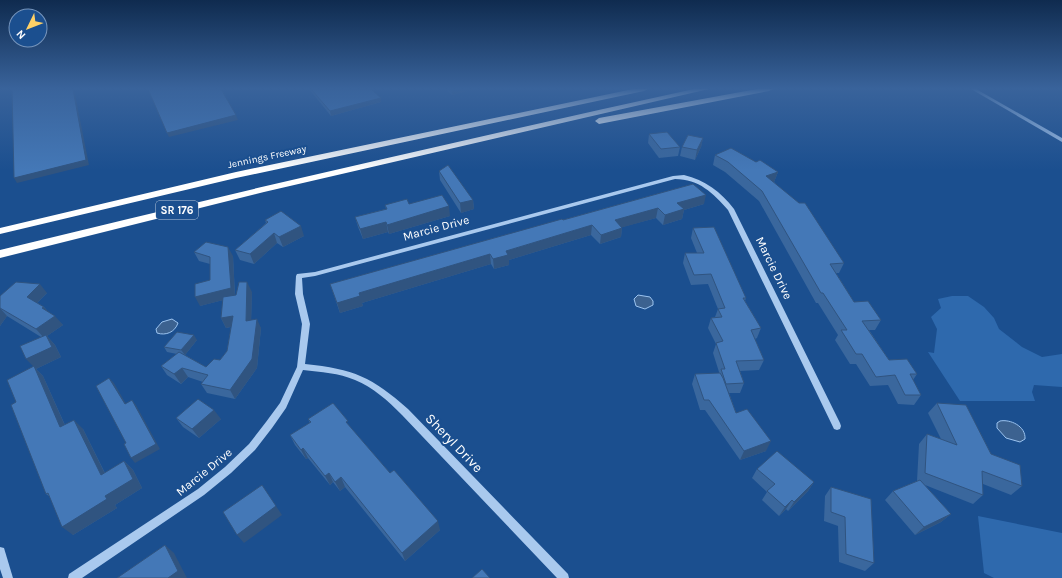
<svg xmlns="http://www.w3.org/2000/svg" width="1062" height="578" font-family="Karla,sans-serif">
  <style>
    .green { fill: #2e69ad }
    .water { fill: #3c6290; stroke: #9cc4f0 }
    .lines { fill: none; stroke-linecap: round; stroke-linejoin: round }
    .minor { fill: #a9c9ee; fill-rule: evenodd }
    .highway { fill: #fff; fill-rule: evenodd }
    .wall { fill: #3a679d }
    .shaded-wall { fill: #305480 }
    .building { fill: #4478b7; stroke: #305480 }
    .labels { text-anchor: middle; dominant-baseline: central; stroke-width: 4; stroke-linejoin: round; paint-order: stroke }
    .far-street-label { font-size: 10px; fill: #fff; stroke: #1b4f8f }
    .shield { fill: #1b4f8f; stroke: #bbcadd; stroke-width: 1 }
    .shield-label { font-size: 11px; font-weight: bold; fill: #fff }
    .street-label { font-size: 12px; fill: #fff; stroke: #1b4f8f }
    .near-street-label { font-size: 14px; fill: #fff; stroke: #1b4f8f }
  </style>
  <rect width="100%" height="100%" fill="#1b4f8f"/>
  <g class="green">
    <polygon points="952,296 968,296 984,307 994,318 999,329 1022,347 1042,357 1062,354 1062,387 1034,385 1032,392 1035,401 960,401 928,352 934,353 937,329 931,317 941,308 938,299"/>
    <polygon points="978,516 1062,533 1062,578 994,578 984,573"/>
  </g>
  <g class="water">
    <polygon points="638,295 650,297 653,301 653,305 645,309 636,306 634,299"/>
    <path d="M172,319L178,323C175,332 166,336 157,333L156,329L162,322Z"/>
    <path d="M1000,421C1010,419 1026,426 1025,439L1020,442L1006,438L997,428V423Z"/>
  </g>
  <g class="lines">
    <g class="minor">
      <polygon points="971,89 976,89 1062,138 1062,142"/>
      <path d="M684,175C705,180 721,192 734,209L840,423L841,426L840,429L837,430L834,429L728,210C713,193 699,179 675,179L315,276L302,278L303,294L310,324L305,364C354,369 372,377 408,409L568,574L569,578H557L402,415C388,401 373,387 355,380C339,373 321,372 303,370L286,408L272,428L255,450L231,473L204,495L82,578H68L69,574L198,489L225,467L249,444L266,422L280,403L297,367L302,324L295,294L296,276L297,274L315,272L673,176Z"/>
      <polygon points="0,547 4,548 13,578 3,578 0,569"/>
    </g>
    <g class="highway">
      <polygon points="633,89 648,89 644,91 236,178 0,234 0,228 236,172"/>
      <path d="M694,89H709L264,192L0,258V250C231,193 462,140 694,89Z"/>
      <polygon points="757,89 773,89 769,91 599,124 595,121 599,118"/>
    </g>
  </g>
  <g class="wall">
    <polygon points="309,89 371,89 381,98 381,102 331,116"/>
    <polygon points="445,89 475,89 452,95"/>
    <polygon points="649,134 680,147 678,156 659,158 648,143"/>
    <polygon points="703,138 701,147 695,160 680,156 682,147"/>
    <polygon points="715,155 756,162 778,172 774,182 844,263 839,273 836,273 854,302 881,320 875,330 869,330 889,360 917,374 913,380 921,395 914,405 898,404 888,385 870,386 856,364 850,364 835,340 838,335 818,303 816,303 759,201 725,172 713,165"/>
    <polygon points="439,171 473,200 474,209 461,213 440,180"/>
    <polygon points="693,184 704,204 684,210 682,219 663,225 656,218 622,227 621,237 600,244 591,235 509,260 509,265 494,269 491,264 362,303 363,306 340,313 330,284"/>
    <polygon points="409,204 450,216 389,234 388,232 363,239 358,227 355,217 386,209 385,205"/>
    <polygon points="265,220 304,236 283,247 277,243 254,264 240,260 235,250 266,223"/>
    <polygon points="693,228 746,298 745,301 761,328 757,338 755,339 764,360 759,370 740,371 744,383 740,393 729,393 736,413 766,451 740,460 705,410 700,410 692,384 695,374 719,373 719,372 713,353 716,344 708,328 711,318 715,317 718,309 708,284 691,285 683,263 685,253 697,253 691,238"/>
    <polygon points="194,252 233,256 235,295 252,292 251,320 261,328 257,368 235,399 207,393 201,384 203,382 188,377 181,384 167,375 161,366 177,354 167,352 164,347 197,340 185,355 206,367 220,360 227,351 231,327 226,328 221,318 223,300 200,306 210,280 210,264 199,261"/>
    <polygon points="47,293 37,303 44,307 49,313 63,325 47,336 55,345 61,357 36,369 43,376 65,425 83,429 105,473 124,461 133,470 142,488 115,505 117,508 73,535 50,497 46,494 16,402 33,367 41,337 7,316 0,326 0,296"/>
    <polygon points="937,403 991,454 1022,486 1011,495 983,484 983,495 973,504 925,485 951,514 941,522 915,535 885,500 893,491 917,481 919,444 927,434 941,439 928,413"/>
    <polygon points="176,418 221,419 199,438 183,427"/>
    <polygon points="308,419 350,427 390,473 440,530 405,561 345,487 340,491 333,482 330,485 308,458 306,459 295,445 290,435 310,423"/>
    <polygon points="757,469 814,482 808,491 788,511 786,509 779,516 762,500 767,492 752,478"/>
    <polygon points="831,487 874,563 865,571 839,562 838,526 824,521 825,496"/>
  </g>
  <g class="shaded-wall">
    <polygon points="73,89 74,89 89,165 17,183 14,178"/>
    <polygon points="459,89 475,89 452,95 452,91"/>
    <polygon points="381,98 381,102 331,116 330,111"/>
    <polygon points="236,115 238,120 169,137 167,133"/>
    <polygon points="703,138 701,147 695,160 697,150"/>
    <polygon points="778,172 774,182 763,185 766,176"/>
    <polygon points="706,195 704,204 684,210 682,219 663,225 665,215 677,203"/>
    <polygon points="473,200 474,209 461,213 460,203"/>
    <polygon points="449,206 450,216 389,234 387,225"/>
    <polygon points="658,208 656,218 613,230 615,220"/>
    <polygon points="386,222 388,232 363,239 360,229"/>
    <polygon points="592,225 591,235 509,260 509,265 494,269 493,259 506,251"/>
    <polygon points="301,226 304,236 283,247 279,237"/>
    <polygon points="622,228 621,237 600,244 601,235"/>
    <polygon points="274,233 277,243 254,264 250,254"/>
    <polygon points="228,247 233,256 235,297 200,306 195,297 231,288"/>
    <polygon points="490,254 491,264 362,303 363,306 340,313 337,303 359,293"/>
    <polygon points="247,282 252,292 251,330 246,321"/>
    <polygon points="40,284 47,293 34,306 27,297"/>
    <polygon points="44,307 52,316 42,308"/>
    <polygon points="0,308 7,316 0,326"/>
    <polygon points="55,316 63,325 47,336 55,345 61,357 36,369 43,376 70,437 60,427 35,368 26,359 44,338 36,329"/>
    <polygon points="233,316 238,325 226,328 221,318"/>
    <polygon points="257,319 261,328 257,368 235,399 230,390"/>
    <polygon points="194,335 197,340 185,355 181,350"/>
    <polygon points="182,368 188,377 181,384 174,374"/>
    <polygon points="109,378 114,383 129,409 125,404"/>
    <polygon points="132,400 136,405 160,449 135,463 131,458"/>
    <polygon points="214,410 221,419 199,438 192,429"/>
    <polygon points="74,420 83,429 110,484 101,475"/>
    <polygon points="771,441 766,451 740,460 744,451"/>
    <polygon points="303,448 308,458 306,459 301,450"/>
    <polygon points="124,461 133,470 142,488 115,505 117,508 73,535 62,527 105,496"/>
    <polygon points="329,473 333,482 330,485 325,476"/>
    <polygon points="341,477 345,487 340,491 335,482"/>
    <polygon points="814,482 808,491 788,511 794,502"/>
    <polygon points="792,500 786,509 779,516 785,507"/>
    <polygon points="276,506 282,515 244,543 237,535"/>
    <polygon points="951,514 941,522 915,535 924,527"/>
    <polygon points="438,521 440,530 405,561 402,553"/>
    <polygon points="165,545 174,553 187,578 168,578"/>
  </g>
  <g class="building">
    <polygon points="12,89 73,89 86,160 14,178"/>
    <polygon points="148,89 221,89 236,115 167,133"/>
    <polygon points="311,89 371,89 381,98 330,111"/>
    <polygon points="450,89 459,89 452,91"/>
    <polygon points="667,132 680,147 661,149 649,134"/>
    <polygon points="688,135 703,138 697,150 682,147"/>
    <polygon points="731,148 756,162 760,160 778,172 766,176 799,203 805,203 844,263 830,264 854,302 868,301 881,320 862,321 889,360 907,359 917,374 910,374 921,395 905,395 895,375 876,377 862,354 856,354 841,330 847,330 823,293 821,293 762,191 728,162 715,155"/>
    <polygon points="448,165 473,200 460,203 439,171"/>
    <polygon points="693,184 706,195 677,203 684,209 665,215 658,208 615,220 622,228 601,235 592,225 506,251 508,255 493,259 490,254 359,293 360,296 337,303 330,284 562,219 563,220"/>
    <polygon points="442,195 449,206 387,225 386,222 360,229 355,217 387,209 385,205 407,199 409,204"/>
    <polygon points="281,211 301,226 279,237 274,233 250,254 235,250 268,222 265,220"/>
    <polygon points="714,227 746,298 743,298 761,328 751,330 764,360 736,361 744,383 726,384 721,369 725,369 716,343 723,341 711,318 722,317 718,309 725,308 711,274 694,275 685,253 704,253 693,228"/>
    <polygon points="206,242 228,247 231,288 195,297 195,284 210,280 210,257 194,252"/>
    <polygon points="16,282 40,284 27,297 44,307 42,308 55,316 36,329 0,308 0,296"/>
    <polygon points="239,282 247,282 246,321 257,319 252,359 230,390 201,384 208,375 182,368 174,374 161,366 179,352 206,367 214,359 220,360 227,351 233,316 221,318 223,297 236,295"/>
    <polygon points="177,332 194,335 181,350 164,347"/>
    <polygon points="46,335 52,347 26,359 20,346"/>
    <polygon points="34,366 60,427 74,420 101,475 124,461 133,479 105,496 107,499 62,527 48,493 46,494 11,405 16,402 7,380"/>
    <polygon points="720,373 723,378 736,413 747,409 771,441 744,451 709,400 704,400 695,374"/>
    <polygon points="109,378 125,404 132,400 156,444 131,458 124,444 126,443 96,386"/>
    <polygon points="198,399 214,410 192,429 176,418"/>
    <polygon points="333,403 348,421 346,422 390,473 394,470 438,521 402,553 341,477 335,482 329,473 325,476 303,448 301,450 290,435 311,422 308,419"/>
    <polygon points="937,403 966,405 991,454 1020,465 1022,486 982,471 983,495 925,473 927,434 957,445"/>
    <polygon points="777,451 814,482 794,502 792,500 785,507 767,491 775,484 757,469"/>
    <polygon points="920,480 951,514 924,527 893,491"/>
    <polygon points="262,485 276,506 237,535 223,512"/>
    <polygon points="831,487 871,499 874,563 846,554 845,517 831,512"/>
    <polygon points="165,545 178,571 168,578 117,578"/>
    <polygon points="482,569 490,578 472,578"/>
  </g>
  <linearGradient id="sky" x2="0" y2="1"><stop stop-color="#0f2b4f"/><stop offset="0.52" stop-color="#39639b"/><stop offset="1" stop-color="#39639b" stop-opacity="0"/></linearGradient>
  <rect width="1062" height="170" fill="url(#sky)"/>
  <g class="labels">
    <g class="far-street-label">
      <text transform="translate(267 157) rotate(-12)">Jennings Freeway</text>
    </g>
    <rect class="shield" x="156" y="201" width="42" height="18" rx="3"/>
    <g class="shield-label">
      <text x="177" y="210">SR 176</text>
    </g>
    <g class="street-label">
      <text transform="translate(436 228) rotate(-15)">Marcie Drive</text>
      <text transform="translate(774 268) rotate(64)">Marcie Drive</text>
      <text transform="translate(204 472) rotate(-39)">Marcie Drive</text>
    </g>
    <g class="near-street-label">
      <text transform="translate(454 443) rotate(46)">Sheryl Drive</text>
    </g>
  </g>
  <g transform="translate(28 28) rotate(227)"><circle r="19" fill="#1b4f8f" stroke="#7695bc"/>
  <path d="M0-3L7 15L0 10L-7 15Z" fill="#ffd166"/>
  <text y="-6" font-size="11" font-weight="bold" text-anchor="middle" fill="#ffffff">N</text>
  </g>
</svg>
